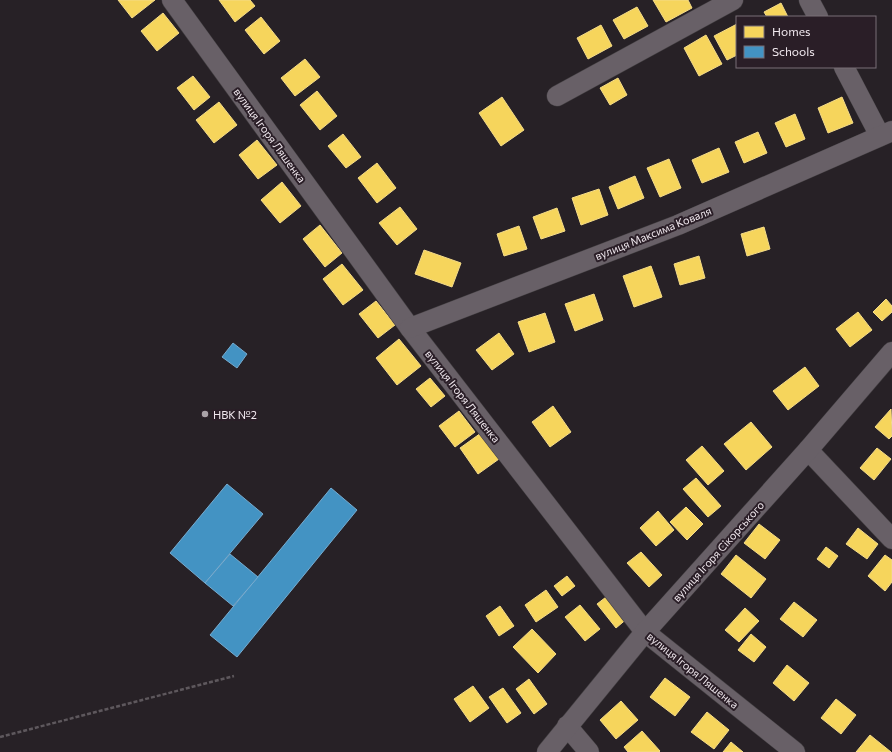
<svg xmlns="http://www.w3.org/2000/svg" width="892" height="752" font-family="Commissioner,sans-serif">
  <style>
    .homes { fill: #f6d55c; stroke: #f4db88 }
    .schools { fill: #4393c3; stroke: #77acd0 }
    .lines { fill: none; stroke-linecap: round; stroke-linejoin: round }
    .minor-casing { stroke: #423e41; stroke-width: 21 }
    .path { stroke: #5e585d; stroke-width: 2.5; stroke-dasharray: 4 2; stroke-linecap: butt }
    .minor { stroke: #686067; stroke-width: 20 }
    .poi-dot { fill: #aaa2a8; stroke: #2a1e27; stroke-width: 1.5 }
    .labels { text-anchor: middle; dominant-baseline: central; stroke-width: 4; stroke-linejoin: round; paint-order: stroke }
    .street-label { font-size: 11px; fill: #f0e8ee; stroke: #2a1e27 }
    .poi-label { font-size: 11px; fill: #f0e8ee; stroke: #2a1e27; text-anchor: start }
  </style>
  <rect width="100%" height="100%" fill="#272126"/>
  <g class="homes">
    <polygon points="118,0 155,0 132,18"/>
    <polygon points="219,0 250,0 255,6 235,22"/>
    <polygon points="653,0 688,0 692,8 666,22"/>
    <polygon points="781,3 788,17 767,17 764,12"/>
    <polygon points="637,7 648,26 624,39 613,20"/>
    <polygon points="163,13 179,33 157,51 141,31"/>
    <polygon points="261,17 280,41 264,54 245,30"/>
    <polygon points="737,24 737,55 727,60 714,36"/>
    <polygon points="601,25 612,46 588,59 577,38"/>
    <polygon points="706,35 722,64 699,76 684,48"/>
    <polygon points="305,59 320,77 295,96 281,78"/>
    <polygon points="193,76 210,97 194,110 177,88"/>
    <polygon points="618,78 627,95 610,105 600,88"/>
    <polygon points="317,91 337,116 320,130 300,105"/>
    <polygon points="502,97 524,130 501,146 479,113"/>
    <polygon points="842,97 853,123 828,133 818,108"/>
    <polygon points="219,102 237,125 214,143 196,120"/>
    <polygon points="795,114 805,139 786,147 775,123"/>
    <polygon points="758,132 767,153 744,163 735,142"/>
    <polygon points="343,134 361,157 346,168 328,146"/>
    <polygon points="257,140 277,165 258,179 239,155"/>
    <polygon points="719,148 729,172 702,183 692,160"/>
    <polygon points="669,159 681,188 660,197 647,168"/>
    <polygon points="377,163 396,188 377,203 358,178"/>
    <polygon points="635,176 644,198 618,209 609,187"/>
    <polygon points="282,182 301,206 280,223 261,200"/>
    <polygon points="599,189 608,215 581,225 572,198"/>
    <polygon points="400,207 417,229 397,245 379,223"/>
    <polygon points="557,208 565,231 541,239 533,217"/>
    <polygon points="320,225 342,253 325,267 303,239"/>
    <polygon points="519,226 527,249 504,256 497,234"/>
    <polygon points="764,227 770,249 747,256 741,234"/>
    <polygon points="424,250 461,263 452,287 415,274"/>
    <polygon points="699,256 705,278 680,285 674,264"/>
    <polygon points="342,264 363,290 343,305 323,279"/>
    <polygon points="651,266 662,297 634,307 623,276"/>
    <polygon points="594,294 603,320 575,331 565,304"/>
    <polygon points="886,299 892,306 892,312 882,321 873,312"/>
    <polygon points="376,301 395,325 378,338 359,314"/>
    <polygon points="858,312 872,330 850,347 836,329"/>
    <polygon points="545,313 555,342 529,352 518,322"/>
    <polygon points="499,333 514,354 492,370 476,350"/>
    <polygon points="399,339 421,366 397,385 376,358"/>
    <polygon points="805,367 819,386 788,410 773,391"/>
    <polygon points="430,378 445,396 431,407 416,389"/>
    <polygon points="553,406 571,432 550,447 532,422"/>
    <polygon points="891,409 892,436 889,439 875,427"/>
    <polygon points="459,411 475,432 455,447 439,426"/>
    <polygon points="751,422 772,447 746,470 724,444"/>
    <polygon points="481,433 499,459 478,474 460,448"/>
    <polygon points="702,446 724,471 708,485 686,460"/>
    <polygon points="877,448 891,459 874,480 860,468"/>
    <polygon points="696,478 721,506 708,517 683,489"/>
    <polygon points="686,507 703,524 687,540 670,522"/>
    <polygon points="658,511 674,530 656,546 640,528"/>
    <polygon points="759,524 780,540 765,559 744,543"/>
    <polygon points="858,528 878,544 867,559 846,544"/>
    <polygon points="826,547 838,556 829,568 817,559"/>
    <polygon points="641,552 662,575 649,587 627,563"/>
    <polygon points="736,555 766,579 751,598 721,574"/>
    <polygon points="885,555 892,560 892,582 885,591 868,576"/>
    <polygon points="567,576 575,586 562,596 554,586"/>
    <polygon points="546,590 558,607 536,622 525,605"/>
    <polygon points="610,594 629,617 616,628 597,604"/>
    <polygon points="794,602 817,620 803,637 780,619"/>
    <polygon points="580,605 600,629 585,641 565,617"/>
    <polygon points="500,606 514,626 499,636 486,616"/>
    <polygon points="745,608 759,621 739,642 725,630"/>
    <polygon points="532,629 556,654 538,673 513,647"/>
    <polygon points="751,634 766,647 754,662 738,650"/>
    <polygon points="787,665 809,683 794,701 773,683"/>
    <polygon points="665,678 690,697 675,716 650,697"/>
    <polygon points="529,679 547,704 534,714 516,689"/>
    <polygon points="473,686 489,708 470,722 454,699"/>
    <polygon points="503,688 521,713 507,723 489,697"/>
    <polygon points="836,699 856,715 841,734 821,718"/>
    <polygon points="621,701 638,720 616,739 600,720"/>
    <polygon points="707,712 729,730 714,749 691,732"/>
    <polygon points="642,731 660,751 659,752 628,752 624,747"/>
    <polygon points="870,735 891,752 856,752"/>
    <polygon points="731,742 743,752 723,752"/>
  </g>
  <g class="schools">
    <polygon points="233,343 247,354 237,368 222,357"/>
    <polygon points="227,484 263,514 205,583 170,553"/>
    <polygon points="331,488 357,510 237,657 210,635"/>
    <polygon points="230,554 258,577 233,606 205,583"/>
  </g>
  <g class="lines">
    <defs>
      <g id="minor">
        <polyline points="172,0 410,328 645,632 795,752"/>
        <polyline points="809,0 818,17"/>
        <polyline points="844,67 880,136"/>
        <polyline points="557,96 733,0"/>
        <polyline points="410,328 678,225 892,131"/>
        <polyline points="808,450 892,539"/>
        <polyline points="567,726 589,752"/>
        <polyline points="547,752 645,632 808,450 892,352"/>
      </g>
    </defs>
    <use href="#minor" class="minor-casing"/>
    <polyline class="path" points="0,737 234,676"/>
    <use href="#minor" class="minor"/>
  </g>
  <circle class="poi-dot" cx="205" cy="414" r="4"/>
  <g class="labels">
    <g class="street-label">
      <text transform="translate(270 135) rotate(54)">вулиця Ігоря Ляшенка</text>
      <text transform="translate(653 233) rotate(-22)">вулиця Максима Коваля</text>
      <text transform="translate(463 396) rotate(52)">вулиця Ігоря Ляшенка</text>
      <text transform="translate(718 551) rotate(-48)">вулиця Ігоря Сікорського</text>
      <text transform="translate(693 670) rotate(39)">вулиця Ігоря Ляшенка</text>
    </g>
    <g class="poi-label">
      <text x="213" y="414">НВК №2</text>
    </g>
  </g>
  <rect x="736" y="16" width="140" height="52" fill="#2a1e27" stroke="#796f77"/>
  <rect x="744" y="26" width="20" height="12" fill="#f6d55c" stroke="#796f77"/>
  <text x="772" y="36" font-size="12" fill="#f0e8ee">Homes</text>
  <rect x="744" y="46" width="20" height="12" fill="#4393c3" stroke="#796f77"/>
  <text x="772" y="56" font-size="12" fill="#f0e8ee">Schools</text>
</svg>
